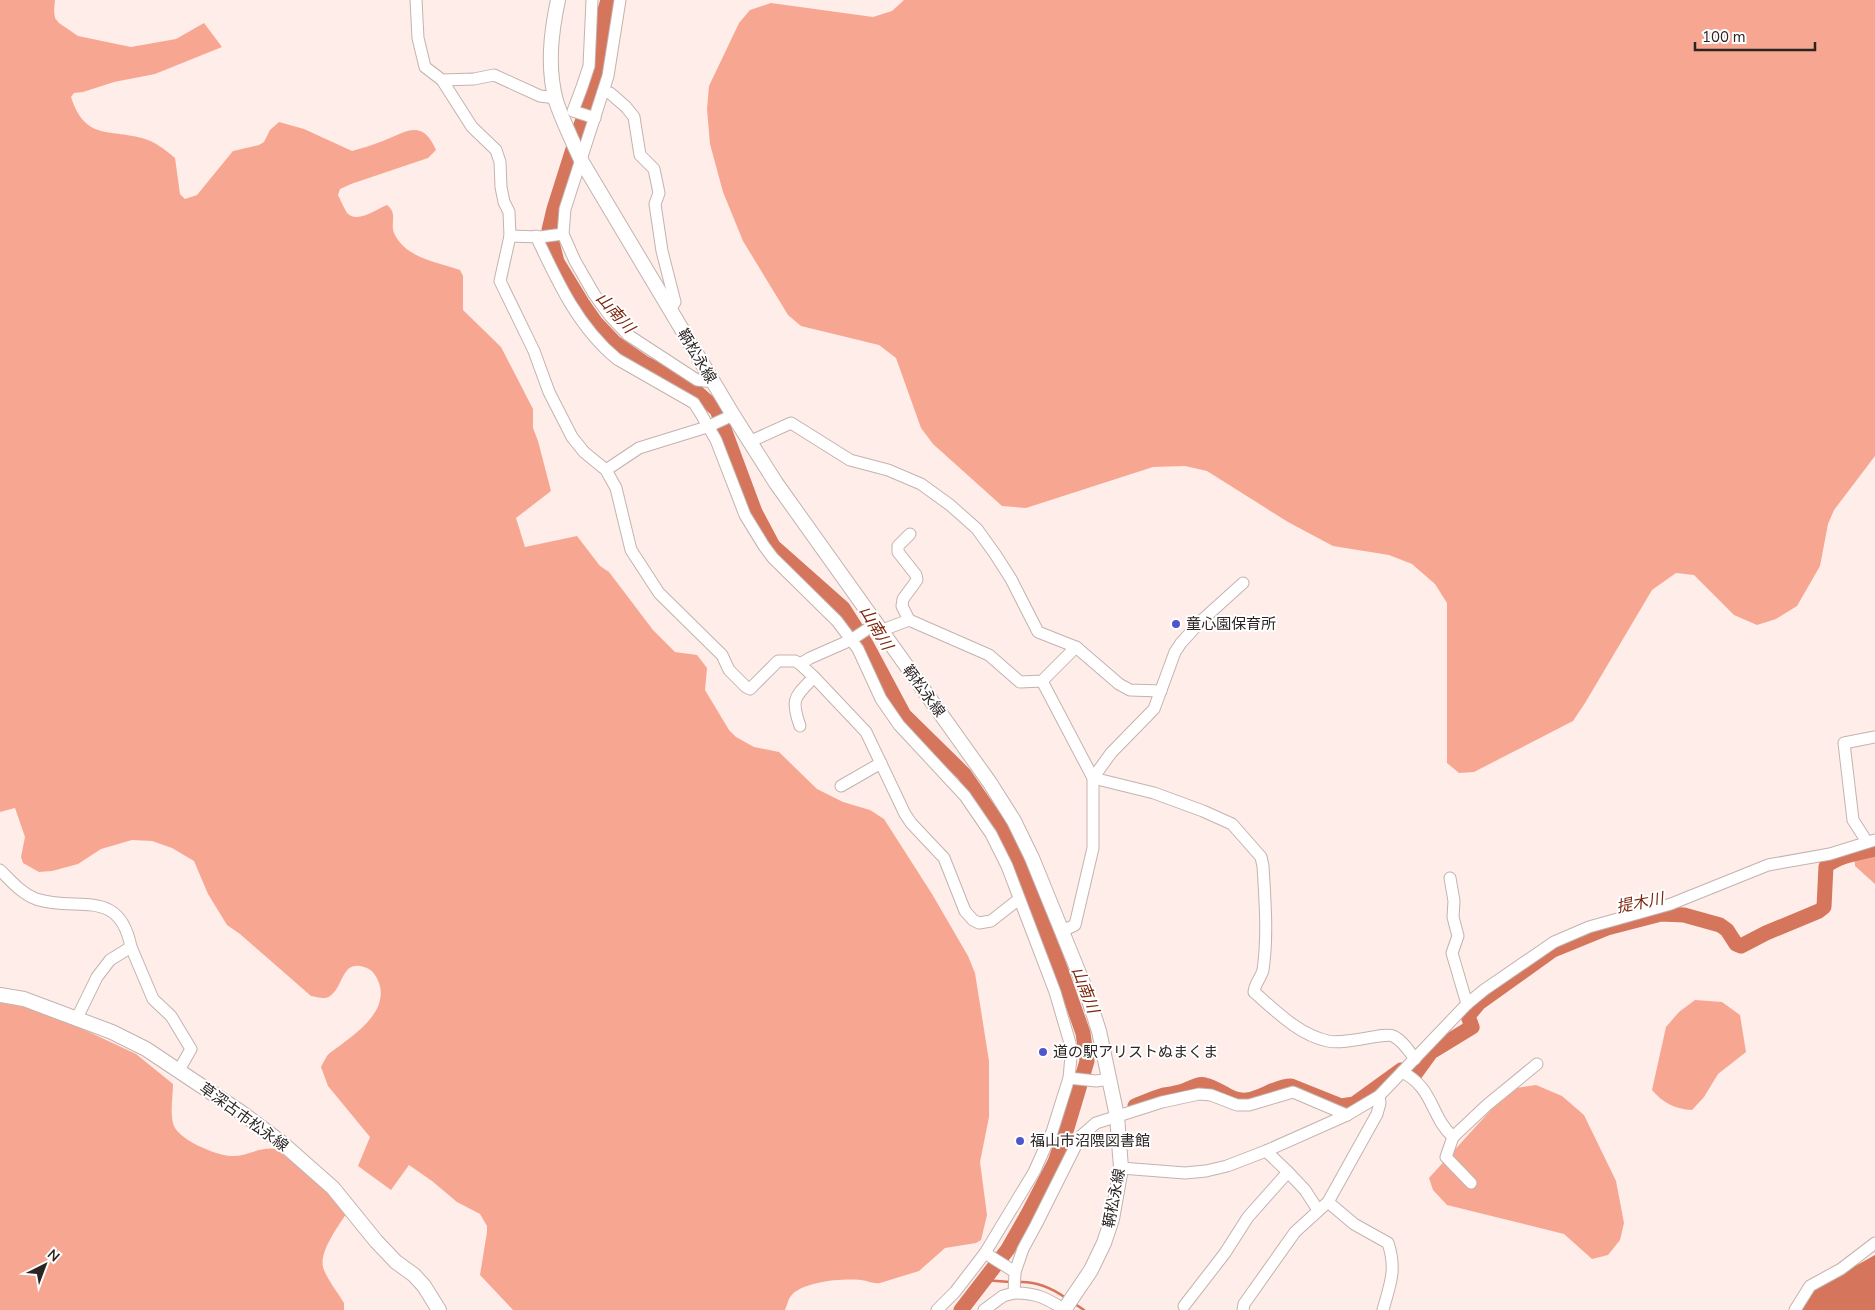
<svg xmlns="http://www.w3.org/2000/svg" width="1875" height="1310" font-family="'Nunito Sans','Noto Sans JP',sans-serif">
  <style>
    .forest { fill: #f7a791 }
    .water { fill: #d4755c }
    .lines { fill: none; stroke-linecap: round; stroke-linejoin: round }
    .stream { stroke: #d4755c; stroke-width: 2.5 }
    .river { stroke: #d4755c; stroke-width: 15 }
    .minor-casing { stroke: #c3b3af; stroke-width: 13 }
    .major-casing { stroke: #c3b3af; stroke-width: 16 }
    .minor { stroke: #fff; stroke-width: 11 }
    .major { stroke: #fff; stroke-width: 14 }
    .poi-dot { fill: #4f56cc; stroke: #fff; stroke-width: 2 }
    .labels { text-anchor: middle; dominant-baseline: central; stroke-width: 4; stroke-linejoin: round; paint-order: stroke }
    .street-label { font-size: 15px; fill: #2b2423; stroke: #fff }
    .poi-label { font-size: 15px; fill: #2b2423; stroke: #fff; text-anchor: start }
    .water-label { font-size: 16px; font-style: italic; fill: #7d270f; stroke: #fff }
  </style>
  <rect width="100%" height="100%" fill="#feede9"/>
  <g class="forest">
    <path d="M0,0H55L54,11L55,18L59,23L78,36L131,47L176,39L204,23L222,47L155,74L114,82L83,92L74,93L71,97C85,140 108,129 142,138C154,141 166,150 175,158L180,194L185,199L197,195L233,151L259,145L264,142L270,130L279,122L304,129L352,151C362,148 373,145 383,141C406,132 422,118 436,150L428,158L351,184L340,189L338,195C341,201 344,208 347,213C357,224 377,209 387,205C398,213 390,223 394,233C405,258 437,262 460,270L463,276V310L501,347L533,409V428L538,441L551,491L516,518L525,547L577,536L600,566L609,572L653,630L675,652L697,655L707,668L705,690L729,730L736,737L754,747L779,752L817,789L843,802L870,810L884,819L932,894L968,956L975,973L989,1061V1117L980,1162L987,1215L981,1240L976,1243L945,1248L919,1271L880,1283C873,1284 869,1281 861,1280C845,1278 802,1281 791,1296C788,1299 787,1306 785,1310H513L480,1275L487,1232V1226L480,1214L457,1202L432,1181L409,1165L391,1190L358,1166L370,1137L328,1086L321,1067C323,1063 325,1059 327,1056C330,1052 337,1048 342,1044C361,1030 388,1009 379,983C376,975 372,969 364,967C341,960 344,987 330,996C325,1000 317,997 311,996L240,934L227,925L208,894L194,861L172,848L152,841L132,840L101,849L78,864L52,871L39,872L23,863L21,857L25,837L15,808L0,812Z"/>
    <polygon points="904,0 1875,0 1875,456 1834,510 1828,524 1820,566 1797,606 1776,619 1757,625 1734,615 1694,575 1676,573 1652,590 1585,703 1573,721 1474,772 1459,773 1447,763 1447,603 1435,584 1412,564 1389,555 1333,546 1288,522 1207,471 1185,466 1153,467 1026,508 1002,506 933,444 921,428 896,358 879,345 801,326 788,315 743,241 723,192 710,144 707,109 709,86 739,23 750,10 771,3 873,17 892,11"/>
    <polygon points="1875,849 1875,884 1855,866 1854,854"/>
    <path d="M1695,1000L1722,1002L1740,1015L1746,1052L1718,1074L1704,1097L1692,1110C1675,1109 1663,1103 1652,1090L1666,1027L1679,1012Z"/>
    <path d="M0,1002L40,1009L136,1054L173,1084C173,1096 170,1111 173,1123C176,1139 215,1155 231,1156C246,1157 260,1146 276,1149L319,1182L346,1214C338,1227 317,1254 324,1270C329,1282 338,1293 344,1303V1310H0Z"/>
    <polygon points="1536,1085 1562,1096 1584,1115 1616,1181 1624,1223 1620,1240 1608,1255 1592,1259 1564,1234 1447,1205 1433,1190 1429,1178 1510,1089"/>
  </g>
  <polygon class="water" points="1875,1255 1875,1310 1801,1310 1814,1289"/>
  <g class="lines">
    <g class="stream">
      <polyline points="984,1280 1010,1282"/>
      <path d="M1018,1282C1036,1281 1052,1288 1066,1298"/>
      <polyline points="1075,1304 1084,1310"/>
    </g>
    <g class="river">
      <polyline points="608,0 605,10 597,84 579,130 554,209 549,230 557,262 582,303 596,323 615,343 644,363 690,386 717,410 755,512 773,546 843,608 866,644 904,715 964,774 1002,829 1014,851 1059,965 1083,1033 1087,1061 1067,1128 1055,1162 1029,1212 1008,1249 961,1310"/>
      <path d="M1413,1072L1415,1074L1431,1052L1472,1027L1468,1016L1479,1003L1553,950L1607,928L1661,914L1684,915L1720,925L1727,930L1736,944L1741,946L1766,933L1819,911L1824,907L1826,866C1840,855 1858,853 1875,849"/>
      <path d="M1135,1106C1145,1102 1154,1098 1164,1095C1170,1094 1177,1093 1183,1091C1189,1089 1198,1083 1205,1085C1220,1088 1230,1102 1247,1100C1263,1098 1275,1086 1291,1086L1341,1106L1354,1104L1401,1070"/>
    </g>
    <defs>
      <g id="minor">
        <polyline points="416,0 418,38 425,67 442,80 472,127 496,150 500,162 501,187 504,202 509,212 510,236 500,281 534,351 549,392 572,437 584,452 606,470 616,488 631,550 659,593 722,655 729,670 746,687 750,689 778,661 795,661 800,664 810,658 851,640 875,624"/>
        <polyline points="592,0 589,66 582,87 573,111 595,118"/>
        <polyline points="620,0 608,76 565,209 563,234 575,261 594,294 610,316 628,335 697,380 713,382"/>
        <polyline points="442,80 474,79 494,75 540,96 556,98"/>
        <polyline points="603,92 610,93 626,107 634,117 640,155 654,169 659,193 655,204 662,251 675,302 670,310"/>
        <polyline points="510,236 540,237 563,234"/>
        <path d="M536,236C557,281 578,327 617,359L694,403L701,414L716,440L745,515L764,546L773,558L837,621L858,649L881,699L899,725L965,796L991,834L1007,866L1055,992L1070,1043L1071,1056L1069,1078L1052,1132L1034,1172L985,1253L955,1292L937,1310"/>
        <polyline points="749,442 791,423 850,460 888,470 921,484 950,505 977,529 995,554 1011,579 1038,632 1076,647 1119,684 1130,690 1161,691"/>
        <polyline points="606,470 639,448 707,427 733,415"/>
        <path d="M1243,583L1201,621L1181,643L1175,652L1154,709L1111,753L1093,778L1154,793L1203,811L1232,824L1261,857L1263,866C1265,900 1268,936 1263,970C1261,978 1255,983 1254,992C1276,1011 1299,1035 1328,1041C1346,1045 1384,1032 1393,1036C1402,1040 1409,1051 1415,1059"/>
        <polyline points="909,620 902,606 903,599 917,580 916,575 898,552 898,546 910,534"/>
        <polyline points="880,631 909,620 989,655 1020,682 1042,681 1076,647"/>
        <polyline points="800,664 814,677 866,732 905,814 911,823 944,858 965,911 973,920 979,923 991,921 1019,899"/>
        <polyline points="1042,681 1093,778 1093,848 1075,925 1062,931"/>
        <path d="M800,726C790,698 795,697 814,677"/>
        <polyline points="841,786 881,763"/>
        <polyline points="1867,842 1853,820 1844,743 1875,737"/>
        <path d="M0,870C11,881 21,893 36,899C77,913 119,886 131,947L110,960L97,977L77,1018"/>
        <polyline points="1450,878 1454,901 1453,917 1458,936 1452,953 1467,1004"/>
        <polyline points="131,947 153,999 171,1016 191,1049 179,1070"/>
        <path d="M1402,1072C1434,1088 1430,1116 1453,1137L1487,1105L1537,1064"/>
        <polyline points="1069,1078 1096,1081 1110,1079"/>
        <polyline points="1453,1137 1446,1157 1471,1183"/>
        <polyline points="1266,1151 1288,1172"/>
        <polyline points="1121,1168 1185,1173 1206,1171 1227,1166 1266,1151 1347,1115 1379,1096 1467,1004 1484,990 1554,942 1589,927 1671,904 1768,865 1830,854 1875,840"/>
        <path d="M1328,1202L1354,1224L1388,1243C1397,1270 1390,1284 1383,1310"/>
        <polyline points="985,1253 1015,1272"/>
        <path d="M1014,1293C1037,1293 1046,1298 1065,1310"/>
        <polyline points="1184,1306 1225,1253 1248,1217 1288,1172 1305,1190 1318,1210"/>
        <polyline points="984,1310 1003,1296 1014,1293 1015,1272 1023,1249 1036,1225 1080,1137 1096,1123 1162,1102 1199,1094 1211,1095 1237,1105 1249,1105 1293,1092 1347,1115"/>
        <polyline points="1243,1310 1244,1304 1295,1232 1328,1202 1377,1114 1380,1103 1379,1096"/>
        <polyline points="1795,1310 1810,1286 1841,1269 1875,1243"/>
      </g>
      <g id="major">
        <path d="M558,0C551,33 547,67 556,101C563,122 573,142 582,162L733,415L776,483L990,783L1014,821L1032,858L1085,988L1099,1031L1117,1116L1121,1168L1112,1219L1104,1243L1091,1270L1064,1310"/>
        <polyline points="0,995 24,999 112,1032 146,1049 242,1113 282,1143 333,1188 376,1241 396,1262 414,1275 424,1286 439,1310"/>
      </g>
    </defs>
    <use href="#minor" class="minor-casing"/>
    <use href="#major" class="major-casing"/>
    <use href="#minor" class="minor"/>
    <use href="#major" class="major"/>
  </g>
  <g class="poi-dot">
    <circle cx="1176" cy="624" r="5"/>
    <circle cx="1043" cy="1052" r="5"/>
    <circle cx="1020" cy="1141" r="5"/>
  </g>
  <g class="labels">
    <g class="street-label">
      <text transform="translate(697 356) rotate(59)">鞆松永線</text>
      <text transform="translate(924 691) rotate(54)">鞆松永線</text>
      <text transform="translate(244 1117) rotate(36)">草深古市松永線</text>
      <text transform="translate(1114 1198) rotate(-79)">鞆松永線</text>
    </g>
    <g class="poi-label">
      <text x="1186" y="624">童心園保育所</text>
      <text x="1053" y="1052">道の駅アリストぬまくま</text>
      <text x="1030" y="1141">福山市沼隈図書館</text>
    </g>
    <g class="water-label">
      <text transform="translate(615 313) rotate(48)">山南川</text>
      <text transform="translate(876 628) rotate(59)">山南川</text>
      <text transform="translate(1640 903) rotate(-11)">提木川</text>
      <text transform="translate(1085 990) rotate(69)">山南川</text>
    </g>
  </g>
  <g transform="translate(45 1265) rotate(42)" stroke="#ffffff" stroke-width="4" paint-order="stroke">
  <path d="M0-4L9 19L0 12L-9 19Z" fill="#2b2423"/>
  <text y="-8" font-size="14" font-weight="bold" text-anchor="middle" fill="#2b2423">N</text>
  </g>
  <path d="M1695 42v8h120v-8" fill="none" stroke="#2b2423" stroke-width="2.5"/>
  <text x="1702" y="42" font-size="15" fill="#2b2423" stroke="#ffffff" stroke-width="4" paint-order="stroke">100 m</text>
</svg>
